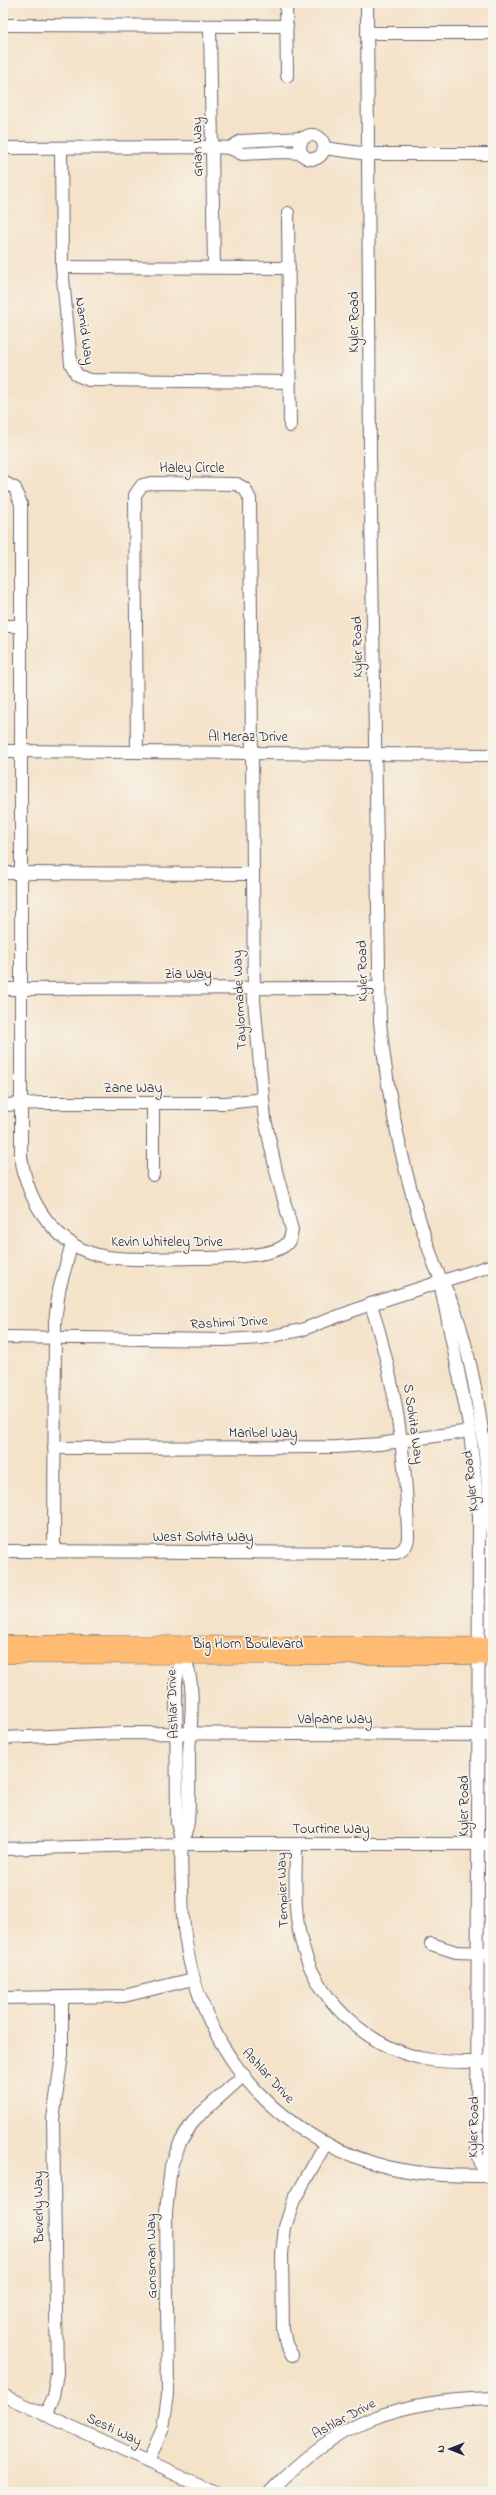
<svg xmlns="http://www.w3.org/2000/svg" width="496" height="2495" font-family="'Indie Flower',sans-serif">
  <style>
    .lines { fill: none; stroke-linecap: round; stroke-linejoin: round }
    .minor-casing { stroke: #6c656d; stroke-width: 14 }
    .major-casing { stroke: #6c656d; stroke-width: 16 }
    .minor { stroke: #fff; stroke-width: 12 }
    .major { stroke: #febb71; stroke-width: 15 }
    .labels { text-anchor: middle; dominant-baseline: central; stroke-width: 3.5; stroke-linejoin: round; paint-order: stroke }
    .street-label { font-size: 14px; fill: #22223b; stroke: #f7f3e8 }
  </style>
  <rect width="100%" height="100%" fill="#f7f3e8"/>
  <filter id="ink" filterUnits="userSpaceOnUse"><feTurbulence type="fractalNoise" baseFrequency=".025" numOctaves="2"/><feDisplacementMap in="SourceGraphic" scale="8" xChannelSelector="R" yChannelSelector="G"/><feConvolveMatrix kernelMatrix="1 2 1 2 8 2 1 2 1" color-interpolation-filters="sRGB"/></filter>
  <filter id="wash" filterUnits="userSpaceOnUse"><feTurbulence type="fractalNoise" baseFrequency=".012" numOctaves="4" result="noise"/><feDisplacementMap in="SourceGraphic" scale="16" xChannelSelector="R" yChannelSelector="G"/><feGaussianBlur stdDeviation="0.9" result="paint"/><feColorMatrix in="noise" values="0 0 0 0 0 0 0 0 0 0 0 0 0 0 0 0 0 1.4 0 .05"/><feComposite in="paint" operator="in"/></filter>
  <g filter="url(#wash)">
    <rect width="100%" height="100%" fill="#f4e2c9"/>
  </g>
  <g filter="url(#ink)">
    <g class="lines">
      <defs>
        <g id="minor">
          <polyline points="286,3 287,76"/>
          <path d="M367,3L370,454L380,1022C388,1104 405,1181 432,1258C438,1277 450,1294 456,1313C480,1386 488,1467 492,1543L490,2155L484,2176"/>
          <polyline points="3,25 287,26"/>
          <polyline points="210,27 214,267"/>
          <polyline points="367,33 493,33"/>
          <circle cx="312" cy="147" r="12"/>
          <polyline points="3,148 213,147 230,148 242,154 281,152 301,153"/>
          <polyline points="61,148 62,267 71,364 77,375 89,380 290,382"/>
          <polyline points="230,148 241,141 303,138"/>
          <polyline points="324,148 368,154 493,154"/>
          <polyline points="288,213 290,426"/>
          <polyline points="62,267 289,268"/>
          <path d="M3,482L15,488L21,504V1156C27,1203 57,1249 107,1257C136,1261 166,1258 195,1258C215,1258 269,1257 284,1246C290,1242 291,1236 292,1230L276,1171L265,1119L254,1000L250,499L245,489L237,484L151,483L142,485L135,495L137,752"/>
          <polyline points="3,626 21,626"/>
          <polyline points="3,751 493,755"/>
          <polyline points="3,873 252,874"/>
          <polyline points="3,989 378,988"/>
          <polyline points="153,1103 153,1175"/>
          <polyline points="3,1105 41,1103 226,1103 263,1099"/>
          <polyline points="441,1287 469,1424 479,1516 477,2154 484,2176"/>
          <polyline points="3,1337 225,1340 263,1338 301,1330 371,1304 493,1265"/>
          <polyline points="54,1448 336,1447 379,1444 470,1431"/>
          <path d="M3,1551L396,1553C403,1551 407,1546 408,1538C407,1457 395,1381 371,1304"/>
          <polyline points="54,1551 55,1322 59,1290 72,1243"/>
          <path d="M184,1657C197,1686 190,1725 189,1756C189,1777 190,1799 188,1820C188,1828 184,1836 182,1844C180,1859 182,1876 182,1891C182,2016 250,2124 373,2163C412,2175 450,2176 490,2176"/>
          <polyline points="3,1738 120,1733 488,1735"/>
          <polyline points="182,1844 177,1822 176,1683 178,1671 184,1657"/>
          <path d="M296,1844C296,1875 293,1909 301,1940C315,1999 366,2047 425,2059C446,2063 466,2062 486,2062"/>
          <polyline points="3,1849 182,1844 486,1844"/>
          <polyline points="431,1944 456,1952 486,1953"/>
          <polyline points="3,1998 124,1996 193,1979"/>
          <polyline points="292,2355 286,2344 283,2329 282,2254 285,2227 294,2200 326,2143"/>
          <polyline points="3,2395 213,2492"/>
          <polyline points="45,2415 53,2397 57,2373 53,2119 62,2055 62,1997"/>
          <polyline points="148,2462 163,2428 168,2395 166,2212 171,2166 180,2143 194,2120 244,2075"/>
          <path d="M270,2492C336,2421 398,2400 493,2398"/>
        </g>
        <g id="major">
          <polyline points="3,1643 493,1645"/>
          <polyline points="3,1656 493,1657"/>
        </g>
      </defs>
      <use href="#minor" class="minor-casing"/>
      <use href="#major" class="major-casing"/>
      <use href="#minor" class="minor"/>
      <use href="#major" class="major"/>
    </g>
  </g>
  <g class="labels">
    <g class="street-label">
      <text transform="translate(198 147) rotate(-91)">Grian Way</text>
      <text transform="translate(354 322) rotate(-90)">Kyler Road</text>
      <text transform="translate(84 331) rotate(82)">Namid Way</text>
      <text x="192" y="468">Haley Circle</text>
      <text transform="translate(358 647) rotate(-91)">Kyler Road</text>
      <text x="248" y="737">Al Meraz Drive</text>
      <text transform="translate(363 971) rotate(-91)">Kyler Road</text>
      <text x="188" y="974">Zia Way</text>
      <text transform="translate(240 1000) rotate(-93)">Taylormade Way</text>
      <text x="133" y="1088">Zane Way</text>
      <text x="167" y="1242">Kevin Whiteley Drive</text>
      <text transform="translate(229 1323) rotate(-3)">Rashimi Drive</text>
      <text transform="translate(413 1424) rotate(82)">S Solvita Way</text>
      <text x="263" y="1433">Maribel Way</text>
      <text transform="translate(471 1481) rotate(-96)">Kyler Road</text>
      <text x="203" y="1537">West Solvita Way</text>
      <text x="248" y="1644">Big Horn Boulevard</text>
      <text transform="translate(173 1704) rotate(-92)">Ashlar Drive</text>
      <text x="335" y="1719">Valpane Way</text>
      <text transform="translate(464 1806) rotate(-90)">Kyler Road</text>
      <text x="331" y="1829">Tourtine Way</text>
      <text transform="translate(283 1890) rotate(-92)">Tempier Way</text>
      <text transform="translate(268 2076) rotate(47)">Ashlar Drive</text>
      <text transform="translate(474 2127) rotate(-89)">Kyler Road</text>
      <text transform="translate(39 2207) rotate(-91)">Beverly Way</text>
      <text transform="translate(152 2256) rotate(-91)">Gonsman Way</text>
      <text transform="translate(344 2419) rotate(-28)">Ashlar Drive</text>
      <text transform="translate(114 2430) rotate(25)">Sesti Way</text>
    </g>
  </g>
  <rect width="496" height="2495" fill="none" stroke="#f7f3e8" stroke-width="16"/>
  <g transform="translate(450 2449) rotate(270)" stroke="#f7f3e8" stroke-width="3" paint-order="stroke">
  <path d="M0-3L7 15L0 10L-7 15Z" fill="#22223b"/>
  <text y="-6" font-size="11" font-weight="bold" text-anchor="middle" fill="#22223b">N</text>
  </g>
</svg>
